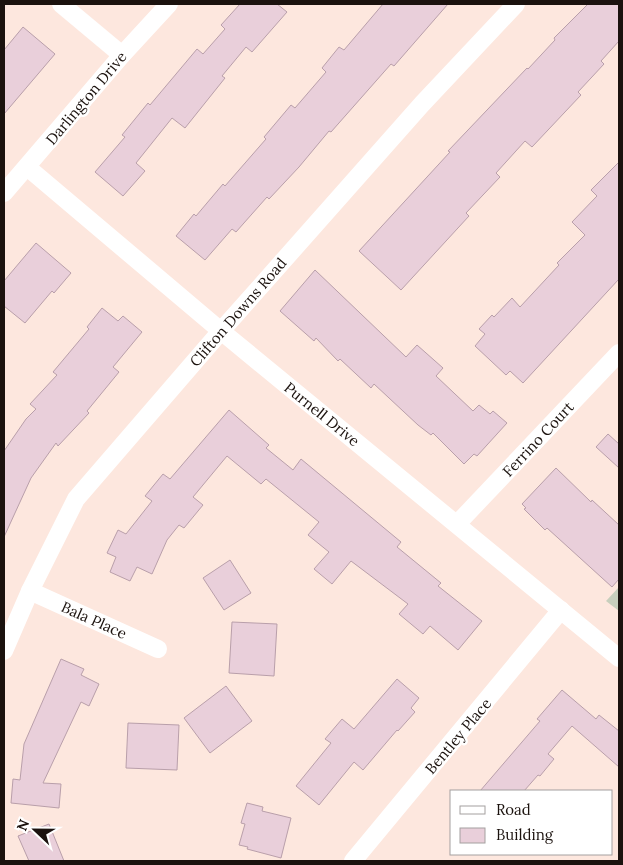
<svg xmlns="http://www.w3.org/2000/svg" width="623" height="865" font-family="Lora,serif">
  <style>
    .green { fill: #c7cebc }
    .building { fill: #e9cfda; stroke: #b99faa }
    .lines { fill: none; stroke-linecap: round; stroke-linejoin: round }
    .street { stroke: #fff; stroke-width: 18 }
    .labels { text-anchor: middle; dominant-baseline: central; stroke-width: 5; stroke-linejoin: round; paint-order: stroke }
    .street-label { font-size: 15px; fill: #1b120e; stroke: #fff }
  </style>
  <rect width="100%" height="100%" fill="#fde7de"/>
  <polygon class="green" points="619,587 619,611 606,601"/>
  <g class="building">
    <polygon points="240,4 277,4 287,12 252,52 246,47 222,76 225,78 185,128 172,118 136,163 145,171 123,196 95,172 125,137 122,135 148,103 150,105 197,49 203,54 225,29 221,25"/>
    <polygon points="383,4 448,4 394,66 391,64 331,132 329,131 299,167 269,199 267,197 236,232 232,229 205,260 176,236 194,214 196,216 223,184 225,186 266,139 264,137 291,105 295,108 326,72 322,68 339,47 344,50"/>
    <polygon points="588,4 619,4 619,41 601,61 604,64 578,92 581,95 532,147 525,141 496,173 500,177 466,213 469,216 401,290 359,251 450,152 448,151 527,68 528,69 555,40 554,38"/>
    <polygon points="23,27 55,54 4,114 4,50"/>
    <polygon points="619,162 619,279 523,383 510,371 506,375 475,346 485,334 479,329 492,315 494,317 512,298 520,307 559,265 557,263 585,235 572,222 597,196 591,190"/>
    <polygon points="36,243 71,273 54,293 52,291 25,323 4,306 4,281"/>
    <polygon points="315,270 406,357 417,345 443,368 436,376 473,411 479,405 490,414 493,411 507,423 477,456 474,454 464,464 433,433 431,435 418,425 374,384 371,388 340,359 338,361 316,338 314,341 280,311"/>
    <polygon points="102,308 118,321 123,316 142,332 113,367 119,372 87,411 89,413 58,446 56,443 31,478 4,537 4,451 26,419 36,409 30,404 57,375 53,372 89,329 87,327"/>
    <polygon points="229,410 269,445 266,448 293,470 301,459 401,542 397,547 441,583 438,586 482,621 458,650 430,626 423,634 399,614 408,604 351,561 332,584 314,569 329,552 308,535 319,522 266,479 261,484 227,456 193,497 203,505 184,528 179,525 167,540 152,574 137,567 130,581 110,572 116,557 107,553 118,530 126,534 152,501 145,496 163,474 170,479"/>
    <polygon points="608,434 619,444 619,468 596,447"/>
    <polygon points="556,468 591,502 592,500 619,525 619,579 612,587 547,528 545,530 524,509 526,508 522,504"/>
    <polygon points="230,560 251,593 224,610 203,578"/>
    <polygon points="232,622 277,624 274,676 229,673"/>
    <polygon points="61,659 84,669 81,675 99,684 89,706 81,702 43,783 61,784 59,808 11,803 13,779 20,780 24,744"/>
    <polygon points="397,679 419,698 411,708 415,712 398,731 397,730 363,770 354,762 319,805 296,786 331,743 325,739 342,719 354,729"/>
    <polygon points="226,686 252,721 210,753 184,718"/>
    <polygon points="562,690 596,719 599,715 619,731 619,767 572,726 548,754 554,759 540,776 538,775 524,791 480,791 540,721 537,719"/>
    <polygon points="128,723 179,725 177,770 126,768"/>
    <polygon points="247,803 263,807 262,811 291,818 281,858 247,849 248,847 239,845 245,824 241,823"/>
    <polygon points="49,824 64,861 29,861 18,836"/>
  </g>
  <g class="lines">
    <g class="street">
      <polyline points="61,4 122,55"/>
      <polyline points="27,167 221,331 619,658"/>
      <polyline points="4,193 122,55 169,4"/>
      <polyline points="457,524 619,353"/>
      <polyline points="30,591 158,649"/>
      <polyline points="4,651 30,591 76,499 221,331 422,104 516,4"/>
      <polyline points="353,861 561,610"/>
    </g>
  </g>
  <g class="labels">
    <g class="street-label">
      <text transform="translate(86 98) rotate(-50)">Darlington Drive</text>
      <text transform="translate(238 312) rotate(-49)">Clifton Downs Road</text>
      <text transform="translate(322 414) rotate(39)">Purnell Drive</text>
      <text transform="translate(538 439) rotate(-47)">Ferrino Court</text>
      <text transform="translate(94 620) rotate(24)">Bala Place</text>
      <text transform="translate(458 736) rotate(-50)">Bentley Place</text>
    </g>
  </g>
  <rect width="623" height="865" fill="none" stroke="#1b120e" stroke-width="10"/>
  <rect x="450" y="790" width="162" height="65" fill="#ffffff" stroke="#a4a09f"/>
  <rect x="460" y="806" width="25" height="8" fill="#ffffff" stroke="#a4a09f"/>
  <text x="496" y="815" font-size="15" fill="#1b120e">Road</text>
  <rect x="460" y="828" width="25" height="15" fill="#e9cfda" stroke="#a4a09f"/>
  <text x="496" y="840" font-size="15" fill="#1b120e">Building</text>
  <g transform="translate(35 830) rotate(292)" stroke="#ffffff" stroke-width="4" paint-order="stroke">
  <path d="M0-4L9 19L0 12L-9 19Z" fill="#1b120e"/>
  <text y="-8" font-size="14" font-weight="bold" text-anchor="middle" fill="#1b120e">N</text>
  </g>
</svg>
